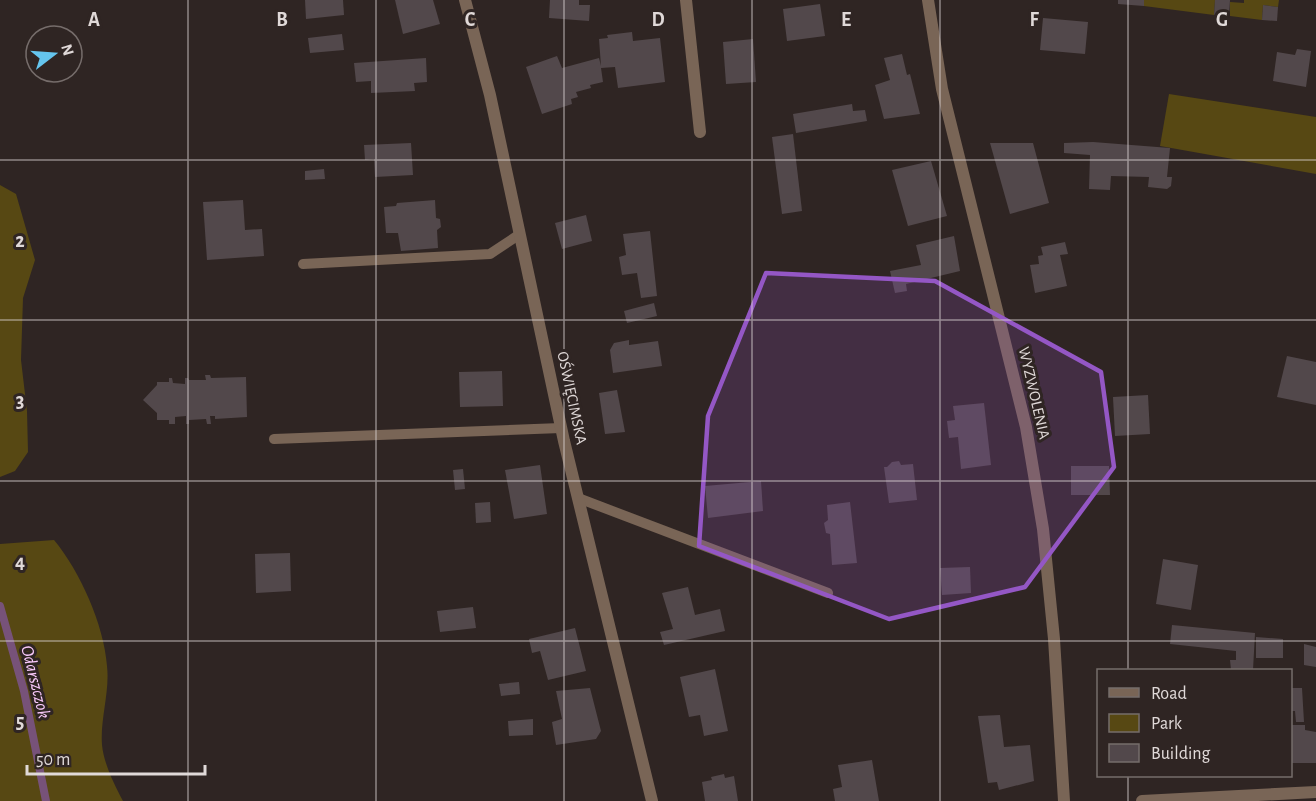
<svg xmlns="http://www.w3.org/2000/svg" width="1316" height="801" font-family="'Alegreya Sans',sans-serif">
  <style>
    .green { fill: #574813 }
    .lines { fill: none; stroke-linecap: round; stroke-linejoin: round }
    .stream { stroke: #775279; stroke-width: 8 }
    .building { fill: #52484b }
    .service { stroke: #796556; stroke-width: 10 }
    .minor { stroke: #796556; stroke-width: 12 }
    .tertiary { stroke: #796556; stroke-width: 12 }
    .marked { fill: #9457c5; fill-opacity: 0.2; stroke: #9457c5; stroke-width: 4.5; stroke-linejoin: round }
    .grid { fill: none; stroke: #e0d9d8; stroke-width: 1.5; stroke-opacity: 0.55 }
    .labels { text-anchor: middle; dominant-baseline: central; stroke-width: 6; stroke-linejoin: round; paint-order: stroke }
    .street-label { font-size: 16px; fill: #e0d9d8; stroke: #2f2523 }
    .water-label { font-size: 18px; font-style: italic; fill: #facafc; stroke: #2f2523 }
    .grid-label { font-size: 20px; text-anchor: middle; font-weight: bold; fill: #e0d9d8; stroke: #2f2523; stroke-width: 6; stroke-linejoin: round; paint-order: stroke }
  </style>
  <rect width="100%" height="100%" fill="#2f2523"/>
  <g class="green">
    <polygon points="1144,0 1215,0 1214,15 1144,6"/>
    <polygon points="1244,0 1279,0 1278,7 1263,5 1262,20 1230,16 1230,2 1244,3"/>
    <polygon points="1169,94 1316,117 1316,174 1160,146"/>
    <polygon points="0,185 16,194 35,260 23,298 21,360 27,411 28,452 15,471 0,477"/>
    <path d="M54,540C80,571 104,625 107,666C110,692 100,719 102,745C104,764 114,784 123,801H0V544Z"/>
  </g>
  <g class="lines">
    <polyline class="stream" points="0,606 24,691 46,801"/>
  </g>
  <g class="building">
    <polygon points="305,0 343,0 344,15 306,19"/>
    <polygon points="395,0 433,0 440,24 403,34"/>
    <polygon points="550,0 579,0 579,5 590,5 589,21 549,18"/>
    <polygon points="1118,0 1144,0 1144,6 1118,4"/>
    <polygon points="1215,0 1230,0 1229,16 1214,15"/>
    <polygon points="820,4 825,36 787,41 783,9"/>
    <polygon points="1263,5 1278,7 1277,21 1262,20"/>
    <polygon points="1043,18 1088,22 1085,54 1040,50"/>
    <polygon points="632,32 633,41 660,38 665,82 618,88 615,67 601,68 603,82 590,85 591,88 576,92 578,97 571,99 572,104 542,114 526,67 557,56 562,68 599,58 601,66 599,39 608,38 607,35"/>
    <polygon points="342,34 344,50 310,53 308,38"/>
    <polygon points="753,39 756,82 726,84 723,42"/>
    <polygon points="1297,49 1311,51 1306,87 1273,81 1277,52 1295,55"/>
    <polygon points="902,54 907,75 910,74 920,114 884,119 875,85 890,80 884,58"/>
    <polygon points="426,58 427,82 414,83 415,91 371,93 371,81 356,82 354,63"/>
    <polygon points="852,104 853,111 865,110 867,121 796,133 793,114"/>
    <polygon points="793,134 802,211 782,214 772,137"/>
    <polygon points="1093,142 1170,148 1167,177 1172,177 1171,186 1167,189 1148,187 1149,177 1111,176 1110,190 1089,189 1090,155 1064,153 1064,143"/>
    <polygon points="411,143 413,175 375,177 374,159 365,160 364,145"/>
    <polygon points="990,143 1033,143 1049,203 1010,214"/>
    <polygon points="931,161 947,216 908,226 892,170"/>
    <polygon points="324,169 325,179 305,180 305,171"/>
    <polygon points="243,200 245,230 262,229 264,256 207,260 203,202"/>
    <polygon points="435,200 436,218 440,219 441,227 437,230 438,248 401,251 398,233 386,233 384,207 396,206 397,203"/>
    <polygon points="586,215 592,241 562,249 555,223"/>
    <polygon points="650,231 657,296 641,298 637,273 622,275 619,257 626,255 623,234"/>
    <polygon points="954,236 960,271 906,284 907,291 895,293 890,271 921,265 916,245"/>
    <polygon points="1065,242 1068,254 1060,255 1067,286 1035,293 1030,265 1039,264 1038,256 1043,255 1041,247"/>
    <polygon points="654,303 657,316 627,323 624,311"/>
    <polygon points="629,340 629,345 658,341 662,366 613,373 610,350 614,343"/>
    <polygon points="1287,356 1316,362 1316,405 1277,397"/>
    <polygon points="502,371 503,406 460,407 459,372"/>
    <polygon points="205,375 210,375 211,378 246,377 247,417 215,419 215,416 210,416 211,424 207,424 206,419 189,420 189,424 186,424 186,416 175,417 175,424 169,424 169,420 157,420 157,413 143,400 157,385 157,382 169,382 169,378 172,378 173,383 185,384 185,378 188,378 189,380 206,380"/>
    <polygon points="617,390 625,432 605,434 599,393"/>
    <polygon points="1148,395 1150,434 1115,436 1113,397"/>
    <polygon points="984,403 991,465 961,469 958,437 949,438 947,421 955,420 953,406"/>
    <polygon points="899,461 901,465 913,464 917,500 889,503 884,467 887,467 892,462"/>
    <polygon points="540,465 547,514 514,519 505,470"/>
    <polygon points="1071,466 1109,466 1110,495 1071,495"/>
    <polygon points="463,469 465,489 455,490 453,470"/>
    <polygon points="761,481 763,511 708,518 705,486"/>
    <polygon points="490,502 491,522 476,523 475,503"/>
    <polygon points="850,502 857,563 832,565 830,534 826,533 824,523 828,520 827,505"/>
    <polygon points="290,553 291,591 256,593 255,554"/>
    <polygon points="1163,559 1198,565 1191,610 1156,604"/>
    <polygon points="970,567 971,593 942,595 940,568"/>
    <polygon points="688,587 695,615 720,609 725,631 664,645 660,632 673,629 662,593"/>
    <polygon points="473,607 476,628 440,632 437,611"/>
    <polygon points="1172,625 1255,633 1253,670 1231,670 1230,660 1236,660 1236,651 1170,644"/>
    <polygon points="575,628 586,671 548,680 540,651 532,653 529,639"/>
    <polygon points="1256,637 1283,639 1283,658 1256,658"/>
    <polygon points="1304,644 1316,647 1316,667 1304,665"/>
    <polygon points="715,669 728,731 704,736 700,715 689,717 680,677"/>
    <polygon points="519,682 520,694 501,696 499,684"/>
    <polygon points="590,688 601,731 596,739 556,745 552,722 562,719 556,691"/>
    <polygon points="1290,688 1302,688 1304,722 1296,722 1295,711 1290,711"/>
    <polygon points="1000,715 1004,747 1030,745 1034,781 999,790 997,782 988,783 978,716"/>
    <polygon points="533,719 533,735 509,736 508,721"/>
    <polygon points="1290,725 1305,725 1305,730 1316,732 1316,763 1290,763"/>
    <polygon points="872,760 879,801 835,801 833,789 842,787 838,765"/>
    <polygon points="724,774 725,778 734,776 738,801 705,801 702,782 712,780 711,777"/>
  </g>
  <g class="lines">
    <g class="service">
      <polyline points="303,264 490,254 520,234"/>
      <polyline points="274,439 561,428"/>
      <polyline points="578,498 828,593"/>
    </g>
    <g class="minor">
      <polyline points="465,0 490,95 564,441 652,801"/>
      <polyline points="686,0 700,132"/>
      <polyline points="1142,801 1316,792"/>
    </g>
    <polyline class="tertiary" points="928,0 942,89 1026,427 1043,529 1054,639 1064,801"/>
  </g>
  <path class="marked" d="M766,273L935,281L1101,372L1114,467L1025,587L889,619L699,546L708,416Z"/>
  <path class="grid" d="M188,0V801M376,0V801M564,0V801M752,0V801M940,0V801M1128,0V670M0,160H1316M0,320H1316M0,481H1316M0,641H1316M1128,776V801"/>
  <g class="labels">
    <g class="street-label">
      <text transform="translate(1034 393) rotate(77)">WYZWOLENIA</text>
      <text transform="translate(572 398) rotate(78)">OŚWIĘCIMSKA</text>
    </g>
    <g class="water-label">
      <text transform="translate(35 682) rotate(76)">Odarszczok</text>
    </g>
  </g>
  <g class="grid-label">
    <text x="94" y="26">A</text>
    <text x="282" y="26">B</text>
    <text x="470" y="26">C</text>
    <text x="658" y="26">D</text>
    <text x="846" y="26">E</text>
    <text x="1034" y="26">F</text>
    <text x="1222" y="26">G</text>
    <text x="20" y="247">2</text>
    <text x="20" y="407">3</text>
    <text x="20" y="568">4</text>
    <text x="20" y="728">5</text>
  </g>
  <rect x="1097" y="669" width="195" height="108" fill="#2f2523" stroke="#766d6b" stroke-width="1.5"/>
  <rect x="1109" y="688" width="30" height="9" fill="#796556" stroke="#766d6b" stroke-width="1.5"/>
  <text x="1151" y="699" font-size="18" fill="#e0d9d8">Road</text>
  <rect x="1109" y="714" width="30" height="18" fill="#574813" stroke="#766d6b" stroke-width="1.5"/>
  <text x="1151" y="729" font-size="18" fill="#e0d9d8">Park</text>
  <rect x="1109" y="744" width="30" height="18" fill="#52484b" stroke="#766d6b" stroke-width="1.5"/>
  <text x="1151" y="759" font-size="18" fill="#e0d9d8">Building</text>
  <g transform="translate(54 54) rotate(73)"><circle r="28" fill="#2f2523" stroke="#766d6b" stroke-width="1.5"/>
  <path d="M0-4.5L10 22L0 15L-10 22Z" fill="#65c5ee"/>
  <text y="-9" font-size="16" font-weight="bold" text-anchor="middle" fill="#e0d9d8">N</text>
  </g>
  <path d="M27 765v9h178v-9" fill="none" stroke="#e0d9d8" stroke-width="3"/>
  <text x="36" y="765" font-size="18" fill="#e0d9d8" stroke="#2f2523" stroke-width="4.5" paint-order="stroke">50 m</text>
</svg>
